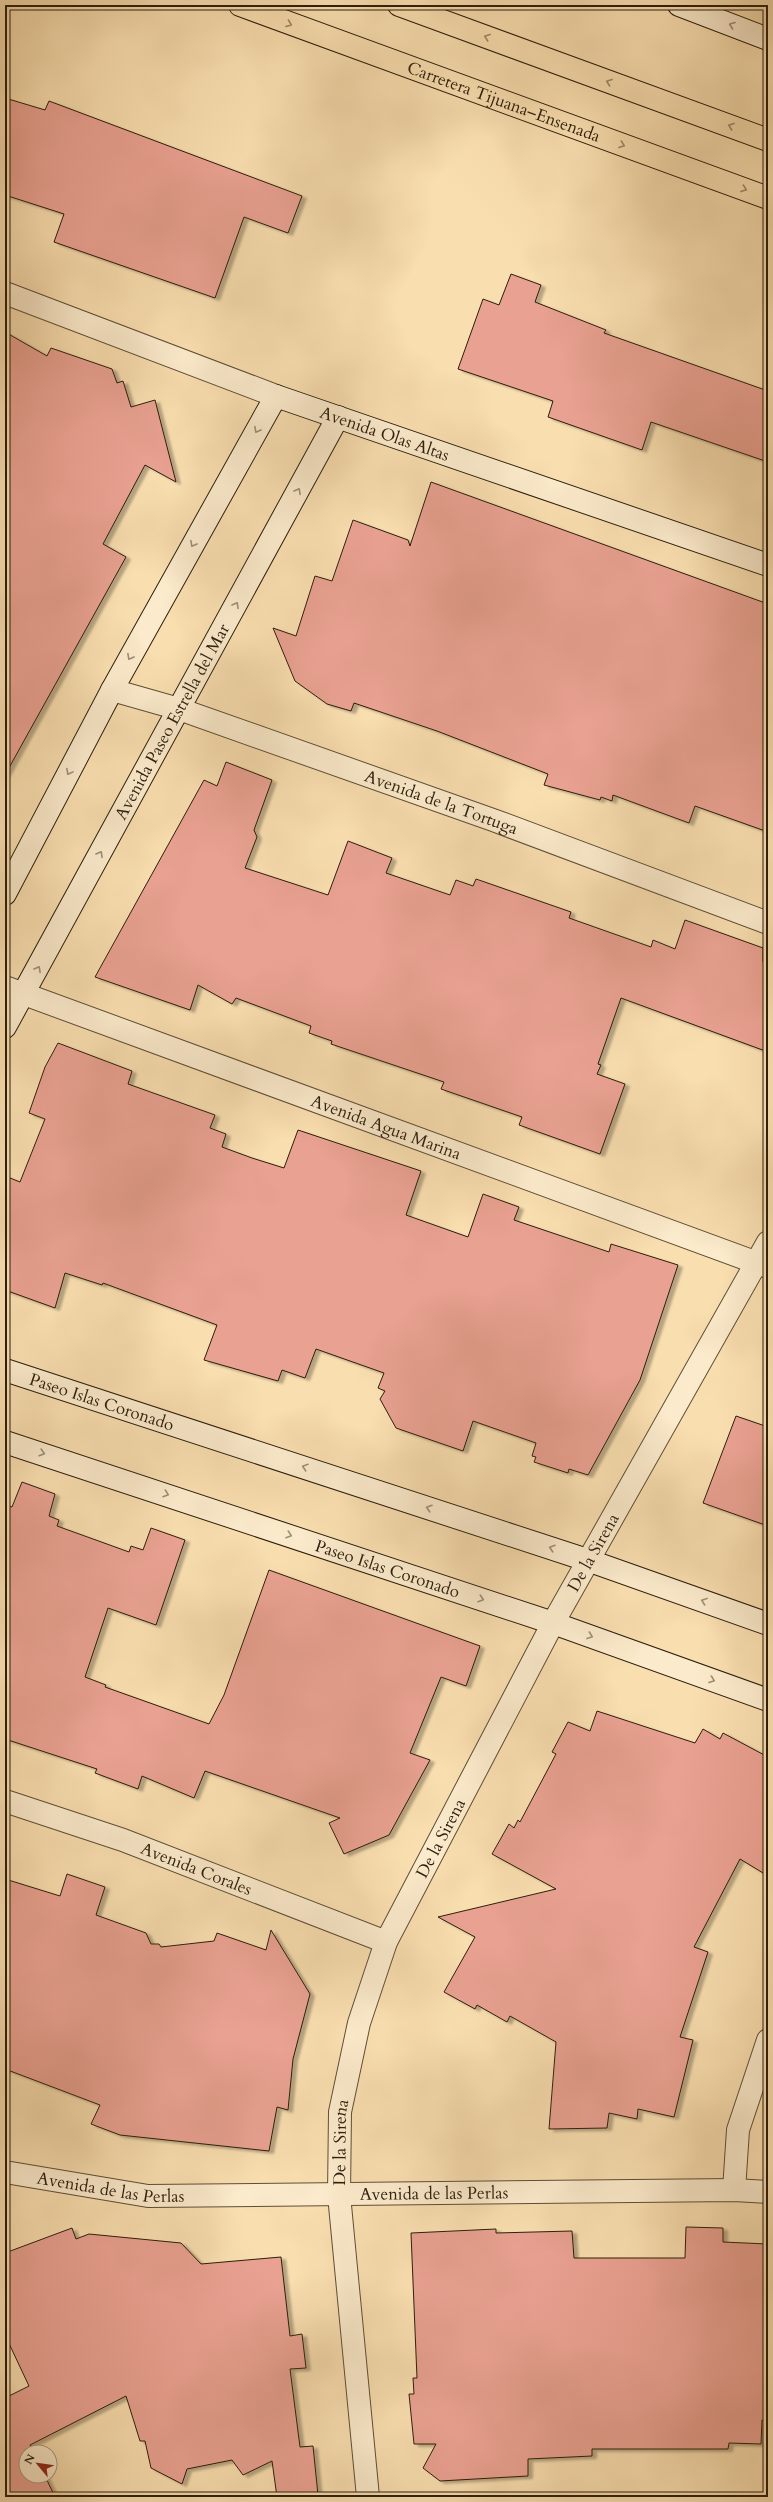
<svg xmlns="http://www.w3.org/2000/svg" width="773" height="2502" font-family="Cardo,serif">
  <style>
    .building { fill: #e9a191; stroke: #2c1e0d; filter: url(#shadow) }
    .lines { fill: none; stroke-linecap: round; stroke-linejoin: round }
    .street-casing { stroke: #5f4e36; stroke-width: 24 }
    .secondary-casing { stroke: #2c1e0d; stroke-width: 24 }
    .highway-casing { stroke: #2c1e0d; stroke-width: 24 }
    .street { stroke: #fbeacb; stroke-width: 22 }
    .secondary { stroke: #fbeacb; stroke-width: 22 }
    .highway { stroke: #f9deaf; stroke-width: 22 }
    .oneway { stroke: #9d8866 }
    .oneway2 { stroke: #9e8e76 }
    .labels { text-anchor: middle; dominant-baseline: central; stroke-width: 3; stroke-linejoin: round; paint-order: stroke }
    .street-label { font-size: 17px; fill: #2c1e0d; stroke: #fbeacb }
  </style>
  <defs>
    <filter id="shadow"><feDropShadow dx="4.5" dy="2.5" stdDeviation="1" flood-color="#0004"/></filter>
  </defs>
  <rect width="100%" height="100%" fill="#f9deaf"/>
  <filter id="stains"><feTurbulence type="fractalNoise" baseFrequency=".005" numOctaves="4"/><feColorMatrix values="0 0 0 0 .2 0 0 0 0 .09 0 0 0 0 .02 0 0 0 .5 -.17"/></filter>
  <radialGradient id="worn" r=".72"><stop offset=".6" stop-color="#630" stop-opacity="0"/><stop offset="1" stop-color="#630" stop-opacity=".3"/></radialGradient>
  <g class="building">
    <polygon points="5,98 45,110 49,101 302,196 288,233 244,217 215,298 54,242 64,214 5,195"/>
    <polygon points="511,274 541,285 535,302 606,330 604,333 768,391 768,462 651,422 642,450 548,417 553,401 458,369 483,299 499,305"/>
    <polygon points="5,332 47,356 51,348 112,369 117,383 123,381 131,407 155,400 176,482 145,465 103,544 126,557 5,775"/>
    <polygon points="431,482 768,604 768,832 695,806 689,823 613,795 612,801 601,797 600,800 544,785 548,774 437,731 354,703 351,711 327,704 295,681 273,628 296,636 315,576 332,581 353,520 408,540 410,546"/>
    <polygon points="226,762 272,780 254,830 257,837 245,868 328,895 348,841 392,858 386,873 450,895 456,880 473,886 476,879 571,912 569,918 651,947 653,940 675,949 685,920 763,948 763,962 768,963 768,1052 621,998 598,1064 601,1065 597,1074 625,1084 600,1154 519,1125 522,1117 441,1089 444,1082 331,1044 332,1041 309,1033 311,1026 236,998 232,1004 198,985 190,1010 95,977 204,780 217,786"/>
    <polygon points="58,1043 132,1071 128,1084 215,1115 210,1128 226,1134 222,1147 252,1158 284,1168 298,1130 421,1171 406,1215 468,1237 483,1194 519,1207 514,1220 609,1252 611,1244 678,1265 640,1380 588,1475 569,1469 568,1473 534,1462 536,1457 532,1456 536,1443 473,1421 463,1451 396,1428 380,1399 385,1391 378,1388 384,1373 316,1349 305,1378 282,1370 278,1381 204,1360 217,1325 103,1283 102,1285 65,1273 55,1308 5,1290 5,1176 20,1182 45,1119 29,1113 45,1067"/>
    <polygon points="736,1416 768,1427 768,1526 703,1503"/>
    <polygon points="22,1482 55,1494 49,1516 59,1520 57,1526 129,1552 131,1546 143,1550 151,1528 185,1540 156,1625 108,1608 85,1677 106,1685 105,1687 209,1724 224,1695 269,1570 480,1646 466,1686 441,1677 410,1753 430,1760 389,1835 344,1854 329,1823 340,1818 205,1771 194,1798 142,1776 138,1789 95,1773 97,1769 5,1739 5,1505 12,1507"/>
    <polygon points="597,1711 695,1743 703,1729 720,1739 723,1733 768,1757 768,1876 740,1859 694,1947 708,1952 680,2037 693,2040 674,2117 638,2109 637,2119 609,2113 607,2128 549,2129 556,2042 510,2016 507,2022 477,2005 475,2009 444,1992 475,1937 438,1917 556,1889 492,1854 509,1824 514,1828 518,1820 520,1822 556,1754 552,1752 568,1722 590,1731"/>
    <polygon points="67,1874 105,1887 96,1915 146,1933 151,1944 159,1944 161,1947 214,1941 217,1933 266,1950 271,1930 310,1994 293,2059 288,2110 277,2107 269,2151 120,2135 91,2124 100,2105 5,2069 5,1879 60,1896"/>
    <polygon points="686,2227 723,2228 723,2242 767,2244 765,2341 768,2341 768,2420 762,2420 761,2444 729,2443 728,2449 592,2449 592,2456 528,2459 528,2476 440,2481 423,2468 436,2444 414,2444 409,2394 414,2394 413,2378 417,2378 411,2233 496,2229 496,2233 572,2231 574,2258 685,2258"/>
    <polygon points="72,2228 76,2239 89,2234 181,2243 201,2264 281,2257 290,2336 302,2334 306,2368 290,2369 300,2447 313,2446 318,2495 277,2497 272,2461 243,2475 232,2460 187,2469 182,2484 151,2468 145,2441 140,2441 126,2396 30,2445 33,2452 26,2452 26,2476 45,2476 55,2497 5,2497 5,2392 7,2397 29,2386 5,2335 5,2253"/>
  </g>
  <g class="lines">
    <defs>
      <g id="street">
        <polyline points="5,293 276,396"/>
        <path id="s1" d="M112,690L179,709L493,820L768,923"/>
        <path id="s2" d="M5,987L768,1267"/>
        <path id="s3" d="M5,1801L123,1840L386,1942"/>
        <path id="s4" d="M5,2172L148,2196L734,2190L768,2192"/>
        <polyline points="734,2190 738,2130 768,2040"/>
        <path id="s5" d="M368,2497L339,2195L340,2112L359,2023L386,1942L553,1623L768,1242"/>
      </g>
      <g id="secondary">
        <polyline points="679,5 768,39"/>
        <path id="s6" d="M5,894L112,690L276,396L768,565"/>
        <path id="s7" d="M5,1027L338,417"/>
        <path id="s8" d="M5,1370L590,1561L768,1624"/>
        <path id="s9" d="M5,1442L553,1623L768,1700"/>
      </g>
      <g id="highway">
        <path id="s10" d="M240,5L768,198"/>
        <polyline points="399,5 768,140"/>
      </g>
    </defs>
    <use href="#street" class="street-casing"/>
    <use href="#secondary" class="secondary-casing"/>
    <use href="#highway" class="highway-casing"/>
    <use href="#street" class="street"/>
    <use href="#secondary" class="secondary"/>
    <use href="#highway" class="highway"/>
  </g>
  <defs><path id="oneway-chevron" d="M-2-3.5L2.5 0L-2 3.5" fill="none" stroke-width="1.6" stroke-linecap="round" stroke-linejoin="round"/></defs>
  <g class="oneway">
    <use href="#oneway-chevron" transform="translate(289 24) rotate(21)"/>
    <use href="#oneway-chevron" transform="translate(487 37) rotate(-160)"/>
    <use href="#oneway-chevron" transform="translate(609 82) rotate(-160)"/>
    <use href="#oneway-chevron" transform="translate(731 126) rotate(-160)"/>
    <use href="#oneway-chevron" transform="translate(622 145) rotate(20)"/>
    <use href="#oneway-chevron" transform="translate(744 189) rotate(20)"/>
  </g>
  <g class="oneway2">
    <use href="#oneway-chevron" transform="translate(732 25) rotate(-159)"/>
    <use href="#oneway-chevron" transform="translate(257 430) rotate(119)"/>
    <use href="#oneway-chevron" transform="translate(298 491) rotate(-61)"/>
    <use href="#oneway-chevron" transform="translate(193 544) rotate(119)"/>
    <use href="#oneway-chevron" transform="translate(236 605) rotate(-61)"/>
    <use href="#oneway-chevron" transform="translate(130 657) rotate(119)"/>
    <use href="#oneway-chevron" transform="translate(69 772) rotate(118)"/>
    <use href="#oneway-chevron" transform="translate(100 854) rotate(-61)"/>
    <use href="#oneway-chevron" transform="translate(38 969) rotate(-61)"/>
    <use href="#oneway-chevron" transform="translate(42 1453) rotate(17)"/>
    <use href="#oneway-chevron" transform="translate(305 1467) rotate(-162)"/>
    <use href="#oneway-chevron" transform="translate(166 1494) rotate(19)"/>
    <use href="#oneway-chevron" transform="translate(429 1508) rotate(-162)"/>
    <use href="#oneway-chevron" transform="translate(289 1535) rotate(19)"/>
    <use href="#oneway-chevron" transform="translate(552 1548) rotate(-162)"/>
    <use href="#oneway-chevron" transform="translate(481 1599) rotate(18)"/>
    <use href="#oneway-chevron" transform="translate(704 1601) rotate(-160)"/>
    <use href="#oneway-chevron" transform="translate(590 1636) rotate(20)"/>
    <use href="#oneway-chevron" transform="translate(712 1680) rotate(20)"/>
  </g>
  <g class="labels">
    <g class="street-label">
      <text stroke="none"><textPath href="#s10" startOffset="281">Carretera Tijuana–Ensenada</textPath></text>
      <text stroke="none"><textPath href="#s6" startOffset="682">Avenida Olas Altas</textPath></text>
      <text stroke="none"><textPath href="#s7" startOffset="348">Avenida Paseo Estrella del Mar</textPath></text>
      <text stroke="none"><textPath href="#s1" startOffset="348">Avenida de la Tortuga</textPath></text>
      <text stroke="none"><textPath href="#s2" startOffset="406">Avenida Agua Marina</textPath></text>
      <text stroke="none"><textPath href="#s8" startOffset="102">Paseo Islas Coronado</textPath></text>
      <text stroke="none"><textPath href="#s5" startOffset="1004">De la Sirena</textPath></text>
      <text stroke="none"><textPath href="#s9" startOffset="403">Paseo Islas Coronado</textPath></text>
      <text stroke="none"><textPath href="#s5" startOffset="680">De la Sirena</textPath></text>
      <text stroke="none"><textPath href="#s3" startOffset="203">Avenida Corales</textPath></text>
      <text stroke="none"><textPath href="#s5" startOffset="356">De la Sirena</textPath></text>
      <text stroke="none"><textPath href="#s4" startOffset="107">Avenida de las Perlas</textPath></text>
      <text stroke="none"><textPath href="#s4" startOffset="431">Avenida de las Perlas</textPath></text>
    </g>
  </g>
  <rect width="773" height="2502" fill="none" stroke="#f9deaf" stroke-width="20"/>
  <rect x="6" y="6" width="761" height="2490" fill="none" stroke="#2c1e0d" stroke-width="2"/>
  <rect x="10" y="10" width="753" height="2482" fill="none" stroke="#2c1e0d"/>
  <g transform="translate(38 2464) rotate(299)"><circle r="19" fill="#fbeacb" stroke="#a8987f"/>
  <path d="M0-3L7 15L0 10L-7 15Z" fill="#8f2418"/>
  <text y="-6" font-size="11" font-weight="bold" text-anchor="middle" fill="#2c1e0d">N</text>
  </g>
  <rect width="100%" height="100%" filter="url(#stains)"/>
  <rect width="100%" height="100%" fill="url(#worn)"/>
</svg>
